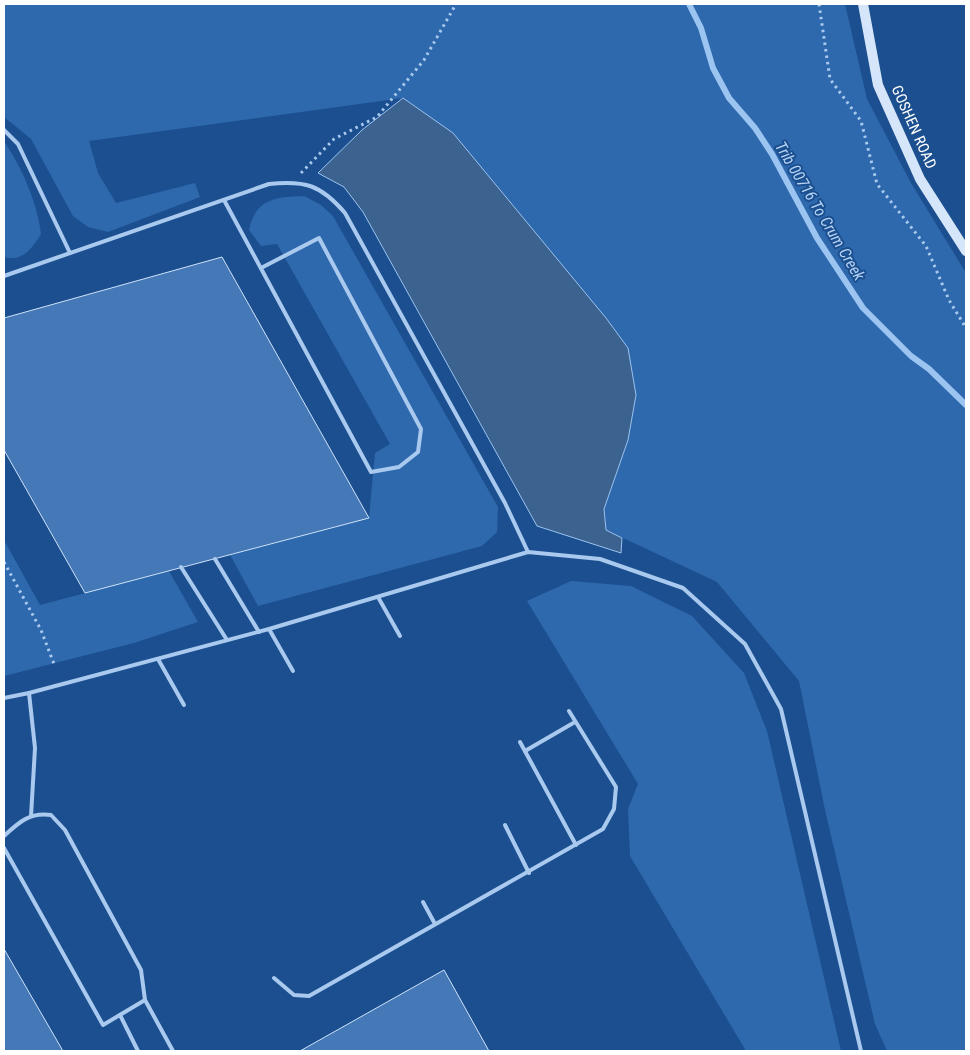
<svg xmlns="http://www.w3.org/2000/svg" width="970" height="1055" font-family="'Roboto Condensed',sans-serif">
  <style>
    .green { fill: #2e69ad }
    .water { fill: #3c6290; stroke: #9cc4f0 }
    .lines { fill: none; stroke-linecap: round; stroke-linejoin: round }
    .stream { stroke: #9cc4f0; stroke-width: 6 }
    .building { fill: #4478b7; stroke: #cfe3fa }
    .path { stroke: #a9c9ee; stroke-width: 3; stroke-dasharray: 2.5 4; stroke-linecap: butt }
    .service { stroke: #a9c9ee; stroke-width: 4 }
    .secondary { stroke: #d6e6fa; stroke-width: 10 }
    .labels { text-anchor: middle; dominant-baseline: central; stroke-width: 4; stroke-linejoin: round; paint-order: stroke }
    .street-label { font-size: 15px; fill: #fff; stroke: #1b4f8f }
    .water-label { font-size: 16px; font-style: italic; fill: #b5d3f5; stroke: #1b4f8f }
  </style>
  <rect width="100%" height="100%" fill="#1b4f8f"/>
  <g class="green">
    <polygon points="4,4 845,4 867,99 911,183 966,273 966,1051 887,1051 875,1024 825,810 799,681 717,582 606,530 604,509 628,440 636,395 628,348 606,318 453,133 403,98 89,141 98,173 116,203 195,183 200,197 108,232 88,227 73,216 31,139 4,117"/>
    <path d="M4,141C22,168 37,202 41,234C33,247 22,263 4,257Z"/>
    <path d="M304,196L321,205L333,216L498,507L497,532L482,546L258,606L230,555L369,518L375,453L390,444L277,244L261,246L249,230C256,198 276,197 304,196Z"/>
    <polygon points="4,540 40,605 169,571 198,622 134,643 4,676"/>
    <polygon points="571,581 631,586 692,616 744,673 767,731 841,1051 746,1051 630,856 628,809 638,784 527,601"/>
  </g>
  <polygon class="water" points="403,98 453,133 606,318 628,348 636,395 628,440 604,509 606,530 622,538 621,553 537,526 363,212 344,187 318,173 362,130"/>
  <g class="lines">
    <polyline class="stream" points="689,4 701,28 713,68 729,98 755,128 772,154 817,238 863,308 911,356 929,369 966,405"/>
  </g>
  <g class="building">
    <polygon points="222,257 369,518 85,593 4,450 4,318"/>
    <polygon points="4,949 63,1051 4,1051"/>
    <polygon points="444,970 489,1051 300,1051"/>
  </g>
  <g class="lines">
    <g class="path">
      <polyline points="819,4 830,79 861,121 877,184 926,246 949,300 966,328"/>
      <polyline points="301,173 334,139 377,117 424,60 456,4"/>
      <polyline points="4,562 41,630 54,664"/>
    </g>
    <g class="service">
      <polyline points="4,130 18,144 70,253"/>
      <polyline points="224,200 371,472 399,467 418,452 421,429 319,238 261,268"/>
      <path d="M4,276L269,184C305,180 321,185 345,213L505,503L528,552"/>
      <polyline points="215,559 259,632"/>
      <polyline points="181,567 227,640"/>
      <polyline points="378,597 400,636"/>
      <polyline points="269,629 293,671"/>
      <polyline points="158,659 184,705"/>
      <polyline points="29,693 35,748 31,816"/>
      <polyline points="4,698 29,693 269,629 528,552 600,559 683,588 745,644 781,709 861,1051"/>
      <polyline points="520,742 576,845"/>
      <polyline points="525,751 575,722"/>
      <polyline points="505,825 529,873"/>
      <path d="M4,836C19,822 30,812 51,815L65,830L141,970L145,1000L103,1025L4,848"/>
      <polyline points="423,902 435,924"/>
      <polyline points="274,978 294,995 309,996 603,829 614,809 616,787 569,711"/>
      <polyline points="145,1000 173,1051"/>
      <polyline points="120,1015 138,1051"/>
    </g>
    <polyline class="secondary" points="863,4 878,85 920,179 966,251"/>
  </g>
  <g class="labels">
    <g class="street-label">
      <text transform="translate(914 127) rotate(66)">GOSHEN ROAD</text>
    </g>
    <g class="water-label">
      <text transform="translate(820 211) rotate(59)">Trib 00716 To Crum Creek</text>
    </g>
  </g>
  <rect width="970" height="1055" fill="none" stroke="#ffffff" stroke-width="10"/>
</svg>
